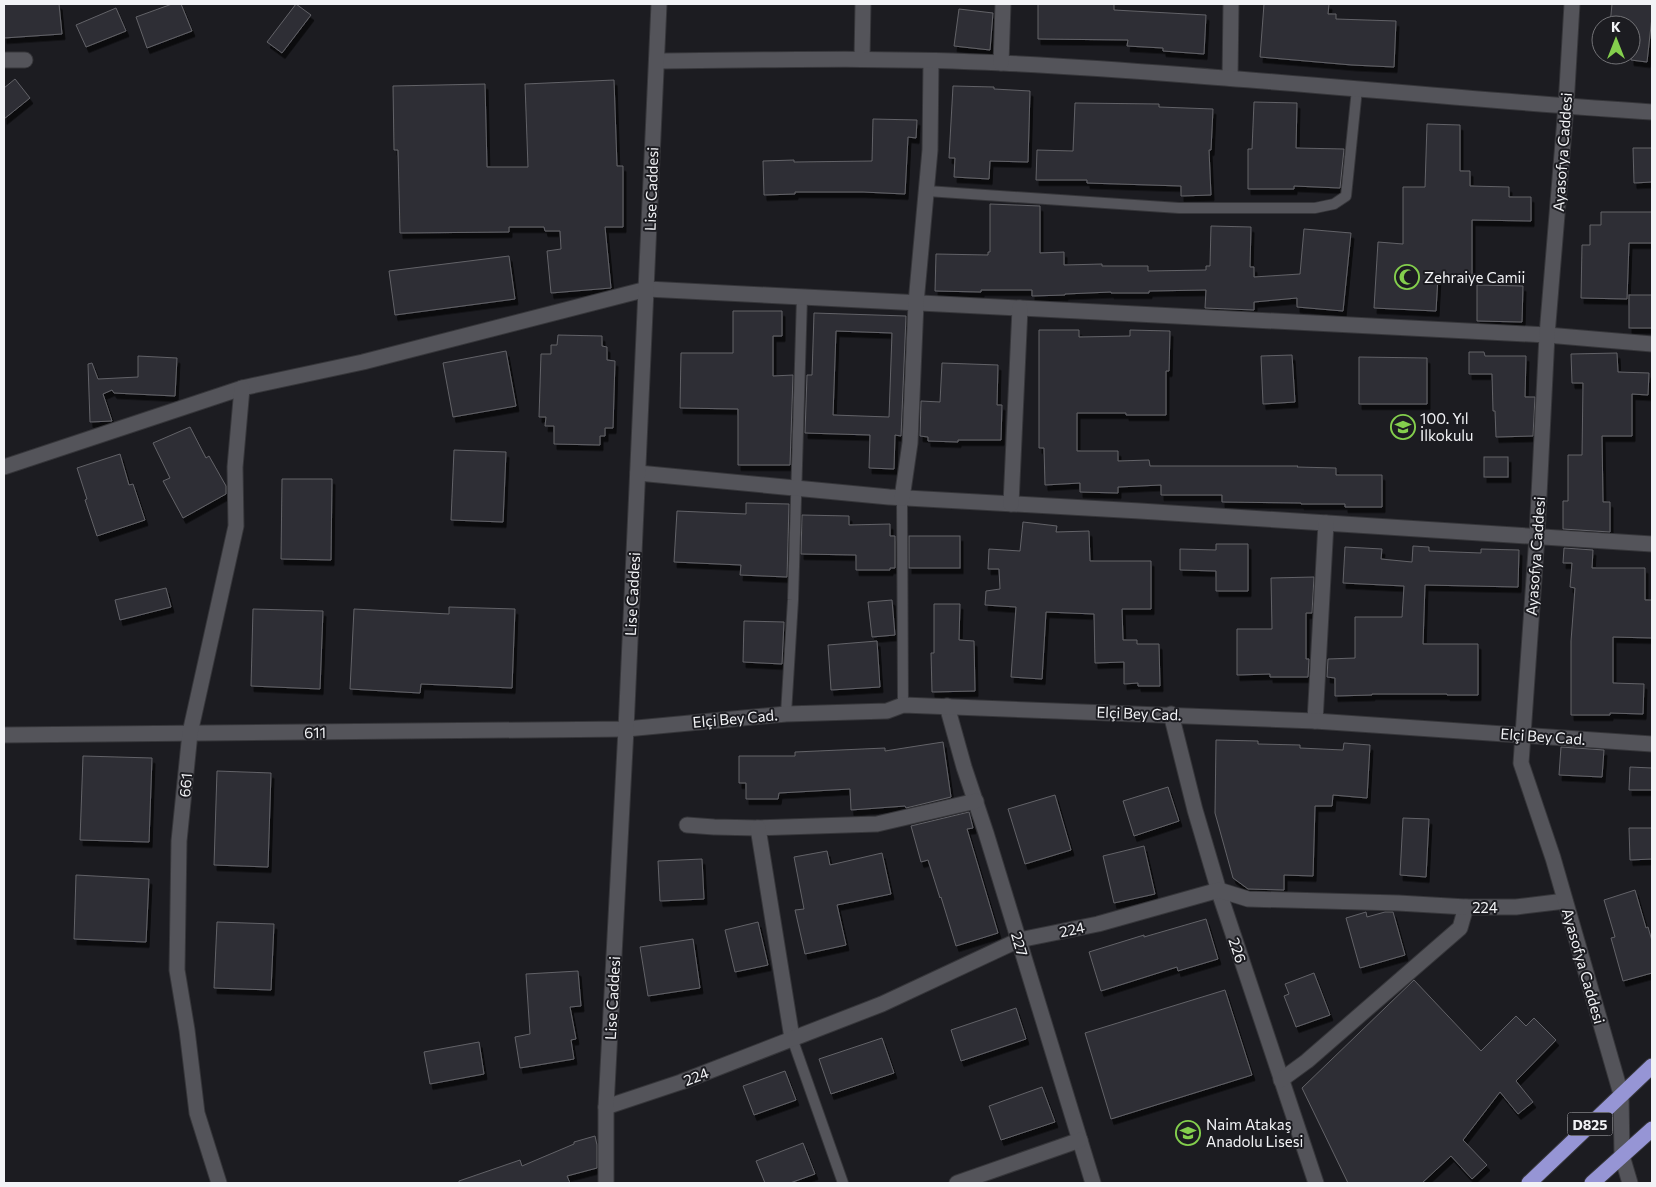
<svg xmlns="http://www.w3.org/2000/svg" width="1656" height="1187" font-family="Commissioner,sans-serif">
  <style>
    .building { fill: #2f2f34; stroke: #626268; fill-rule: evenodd; filter: url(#shadow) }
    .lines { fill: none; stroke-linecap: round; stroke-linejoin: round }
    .service-casing { stroke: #36363a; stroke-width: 12 }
    .minor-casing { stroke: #36363a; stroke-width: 17 }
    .tertiary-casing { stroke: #36363a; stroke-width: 17 }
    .trunk-casing { stroke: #36363a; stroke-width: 17 }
    .service { stroke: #54545a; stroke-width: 10 }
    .minor { stroke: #54545a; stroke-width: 15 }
    .tertiary { stroke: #54545a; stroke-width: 15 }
    .trunk { stroke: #9695d5; stroke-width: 15 }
    .labels { text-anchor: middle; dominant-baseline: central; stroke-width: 4; stroke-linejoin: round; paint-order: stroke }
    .shield { fill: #1c1c21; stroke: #b2b2b6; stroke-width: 1 }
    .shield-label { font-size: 14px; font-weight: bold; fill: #f2f3f6 }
    .street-label { font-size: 15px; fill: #f2f3f6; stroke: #1c1c21 }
    .poi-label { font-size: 15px; fill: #f2f3f6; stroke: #1c1c21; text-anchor: start }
  </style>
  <defs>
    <filter id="shadow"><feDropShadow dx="3" dy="5.5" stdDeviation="0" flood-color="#0009"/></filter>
  </defs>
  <rect width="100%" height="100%" fill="#1c1c21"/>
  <g class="building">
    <polygon points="4,4 59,4 62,34 4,38"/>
    <polygon points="172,4 181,4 192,31 147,48 136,17"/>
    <polygon points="296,4 311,15 282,53 267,42"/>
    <polygon points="1038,4 1114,4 1114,10 1206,15 1204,54 1163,51 1163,48 1127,46 1128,40 1038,39"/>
    <polygon points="1264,4 1329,4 1328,14 1336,14 1336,19 1396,21 1394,67 1352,65 1260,57"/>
    <polygon points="1612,4 1652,4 1652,17 1647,62 1631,60 1631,25 1610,25"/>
    <polygon points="116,8 126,31 86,47 76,25"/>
    <polygon points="959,9 993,13 990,50 954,46"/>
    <polygon points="15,79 30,98 4,119 4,88"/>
    <polygon points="614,80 617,166 623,166 623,227 605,227 611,288 551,293 547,251 561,249 560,231 545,231 544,227 509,227 509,232 400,233 398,150 394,150 393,86 485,84 487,167 528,167 525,84"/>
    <polygon points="953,86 994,87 994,89 1030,91 1028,162 990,161 989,179 954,177 955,158 949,158"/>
    <polygon points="1254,102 1297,103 1296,148 1344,149 1340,188 1294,186 1294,189 1248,189 1248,149 1252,149"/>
    <polygon points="1075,103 1159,104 1159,107 1213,109 1211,150 1209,150 1211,195 1181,196 1181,186 1087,183 1087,180 1036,180 1037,150 1073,151"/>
    <polygon points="873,119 917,120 916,138 908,137 905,194 863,192 795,192 795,194 764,195 763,161 794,160 794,162 872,161"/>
    <polygon points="1427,124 1460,125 1460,171 1470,171 1470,186 1509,187 1509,197 1531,197 1531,221 1472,220 1472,276 1438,276 1436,311 1374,308 1378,242 1403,244 1403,187 1425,187"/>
    <polygon points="1633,148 1652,148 1652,182 1634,183"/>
    <polygon points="990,204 1040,206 1040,253 1064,252 1064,265 1102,264 1102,266 1148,266 1148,271 1206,270 1206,266 1210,266 1211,226 1251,227 1250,267 1254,267 1254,277 1300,274 1304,229 1351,233 1343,311 1297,307 1297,298 1254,302 1254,310 1205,308 1206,290 1149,291 1149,293 1111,293 1111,292 1065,294 1065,295 1032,296 1032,290 981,290 981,292 935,291 936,254 988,255 988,252 990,252"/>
    <polygon points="1601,212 1652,212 1652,243 1629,243 1627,299 1581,298 1582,245 1590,245 1590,225 1601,225"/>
    <polygon points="509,256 515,299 395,315 389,271"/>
    <polygon points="1477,285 1523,286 1522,322 1477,321"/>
    <rect x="1629" y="295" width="23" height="33"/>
    <polygon points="733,311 782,311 782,336 773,336 773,376 793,375 790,465 738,465 738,409 680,408 681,353 733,353"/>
    <path d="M814,313L906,316L901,436L895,435L894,469L869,468L870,435L805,433L807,375H812ZM836,331L892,333L889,417L833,415Z"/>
    <polygon points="1039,330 1079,330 1079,337 1130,336 1130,330 1170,331 1169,371 1166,371 1166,415 1126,415 1126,413 1077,413 1077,451 1118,451 1118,461 1149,460 1150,466 1298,466 1297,467 1336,468 1336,475 1382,475 1382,507 1345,507 1345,504 1301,504 1301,503 1222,502 1222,495 1161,495 1161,485 1118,487 1118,493 1080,492 1080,483 1045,485 1044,448 1039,448"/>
    <polygon points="558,335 602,336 602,346 607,347 607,360 615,361 613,428 605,428 605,436 600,436 600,445 554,444 554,426 545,426 546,417 539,417 541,354 551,354 551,345 557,345"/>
    <polygon points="506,351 516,406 453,417 443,363"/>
    <polygon points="1469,352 1484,352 1485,356 1526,356 1525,397 1535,397 1533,436 1496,437 1495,411 1493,411 1492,374 1469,374"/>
    <polygon points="1617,353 1618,372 1649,373 1648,395 1632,394 1632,436 1602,436 1603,502 1610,502 1610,532 1563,529 1563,501 1568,501 1568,455 1582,455 1583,383 1572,383 1571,354"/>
    <polygon points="1292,355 1295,402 1263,404 1261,356"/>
    <polygon points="138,356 177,358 175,396 114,393 112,390 103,394 112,421 90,422 88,364 92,363 98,379 138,377"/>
    <polygon points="1359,357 1427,358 1427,404 1359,404"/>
    <polygon points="942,363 998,365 997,405 1002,405 1001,440 958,440 958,442 928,441 928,437 920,436 921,401 940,402"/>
    <polygon points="190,427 206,458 209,456 226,486 226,494 183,518 163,481 170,478 153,443"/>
    <polygon points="454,450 506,452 503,522 451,520"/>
    <polygon points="120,454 129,485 133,484 145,520 97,536 85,500 87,499 77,468"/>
    <rect x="1484" y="457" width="24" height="20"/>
    <polygon points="282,479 332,479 331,560 281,559"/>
    <polygon points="746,503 789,504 787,577 740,575 741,565 674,562 677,511 746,514"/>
    <polygon points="802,515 849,516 849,525 890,524 890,536 895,536 895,568 890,568 890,570 856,570 856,555 801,554"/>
    <polygon points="1023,522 1057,526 1056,532 1089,531 1090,561 1151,561 1151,609 1122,609 1123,640 1137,640 1137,644 1159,644 1160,686 1138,686 1138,683 1124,684 1124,662 1095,663 1094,614 1046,612 1042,679 1011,677 1016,607 985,605 986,591 1000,589 999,569 988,569 989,549 1020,551"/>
    <rect x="909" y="536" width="51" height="32"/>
    <polygon points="1216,544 1248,544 1248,591 1216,591 1216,571 1180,570 1180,549 1216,550"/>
    <polygon points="1413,546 1429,547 1429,551 1481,553 1481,549 1519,550 1518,587 1425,585 1423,644 1478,644 1478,695 1447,695 1447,694 1372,694 1372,695 1335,696 1335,678 1327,677 1328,659 1355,658 1355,617 1402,617 1404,586 1343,583 1345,547 1382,549 1381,559 1412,562"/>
    <polygon points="1564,548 1593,550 1592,568 1645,568 1645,600 1652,600 1652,638 1613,637 1613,683 1644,684 1643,714 1610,713 1610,715 1571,715 1571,641 1575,588 1570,587 1572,563 1563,563"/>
    <polygon points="1314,577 1312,613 1306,613 1306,659 1309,659 1308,677 1270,677 1270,674 1237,675 1237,629 1272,629 1271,578"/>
    <polygon points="166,588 171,607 120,620 115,600"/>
    <polygon points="892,600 895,635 872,637 868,602"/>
    <polygon points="934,604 960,604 959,640 974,641 975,691 932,692 931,653 934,653"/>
    <polygon points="449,607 515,609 512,688 421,684 420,693 350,689 354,609 449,614"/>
    <polygon points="253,609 323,611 320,689 251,686"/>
    <polygon points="744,621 784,622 782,664 743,662"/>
    <polygon points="877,641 880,687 831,690 828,645"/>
    <polygon points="1216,740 1258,741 1258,744 1300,745 1300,748 1343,750 1344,743 1370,745 1367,798 1333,795 1332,806 1315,806 1313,876 1284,875 1284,890 1248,889 1233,878 1215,813"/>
    <polygon points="943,742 951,797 906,808 905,806 851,810 850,789 779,793 778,799 746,799 746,783 739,783 739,756 795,756 795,752 885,748 885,751"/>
    <polygon points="1561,747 1604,750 1602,777 1559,775"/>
    <polygon points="83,756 152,758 149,842 80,840"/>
    <polygon points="1630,767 1652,768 1652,790 1629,790"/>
    <polygon points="217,771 271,773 268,867 214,865"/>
    <polygon points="1168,787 1179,821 1134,836 1123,801"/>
    <polygon points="1055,795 1071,850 1025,864 1008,809"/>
    <polygon points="969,812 973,828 967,829 998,933 956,946 941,897 940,898 928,860 921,862 911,826"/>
    <polygon points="1403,818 1429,819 1426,877 1400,875"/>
    <polygon points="1629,828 1652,828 1652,859 1630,860"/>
    <polygon points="1144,846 1155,894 1114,903 1103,856"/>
    <polygon points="827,851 830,865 882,853 891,894 837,905 846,945 805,954 795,910 804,909 794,857"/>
    <polygon points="702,859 704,899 660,901 658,861"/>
    <polygon points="76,875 149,879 146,942 74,939"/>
    <polygon points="1635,890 1646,928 1648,927 1652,941 1652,973 1623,981 1611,938 1615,937 1604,900"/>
    <polygon points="1366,912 1367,917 1385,912 1393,912 1405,955 1360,968 1346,918"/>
    <polygon points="1206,919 1218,959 1178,971 1177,967 1101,991 1089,952 1144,935 1144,937"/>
    <polygon points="217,922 274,924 271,990 214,988"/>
    <polygon points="758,922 768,965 735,972 725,930"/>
    <polygon points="693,939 700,988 648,996 640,947"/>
    <polygon points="578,971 581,1006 570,1007 576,1039 571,1040 574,1059 520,1068 515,1037 530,1034 526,974"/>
    <polygon points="1314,973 1330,1015 1296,1027 1284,996 1289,994 1285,984"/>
    <polygon points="1414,980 1481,1051 1516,1016 1526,1026 1534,1018 1556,1040 1516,1081 1533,1102 1518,1114 1500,1092 1463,1140 1487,1165 1472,1179 1451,1156 1422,1183 1348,1183 1302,1088"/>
    <polygon points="1225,990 1252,1075 1111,1119 1085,1033"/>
    <polygon points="1016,1008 1026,1039 961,1061 951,1030"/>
    <polygon points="882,1038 894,1073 831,1094 819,1059"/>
    <polygon points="479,1042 484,1074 430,1084 424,1052"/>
    <polygon points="785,1071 796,1100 754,1115 743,1086"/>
    <polygon points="1042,1087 1055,1122 1001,1140 989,1106"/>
    <polygon points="595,1136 597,1145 597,1168 567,1176 570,1183 459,1183 459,1181 520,1160 522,1166 574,1144 574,1142"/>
    <polygon points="803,1143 815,1174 790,1183 765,1183 756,1161"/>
  </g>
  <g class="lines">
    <defs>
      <g id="service">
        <polyline points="927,191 1179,208 1315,208 1334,204 1346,196 1357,89"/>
        <polyline points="902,498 903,705"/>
        <polyline points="786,714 793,600 802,297"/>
        <polyline points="792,1038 843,1183"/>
      </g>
      <g id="minor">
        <polyline points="862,59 863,4"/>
        <polyline points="4,60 25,60"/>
        <polyline points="1230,78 1231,4"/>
        <polyline points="4,467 242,388 363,362 647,289 1547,335 1652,344"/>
        <polyline points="638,473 889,497 1140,511 1652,544"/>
        <polyline points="902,498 910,443 916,303 930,150 931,61"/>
        <polyline points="1011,504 1020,308"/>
        <polyline points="947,706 964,767 986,833 1093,1183"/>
        <polyline points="1171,714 1195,810 1221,898 1316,1183"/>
        <polyline points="1315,721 1326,523"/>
        <polyline points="4,735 626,729 786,714 887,711 903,705 1315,721 1652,744"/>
        <polyline points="687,825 714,827 758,828 877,824 976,801"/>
        <polyline points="758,828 792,1038"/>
        <polyline points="1281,1080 1307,1061 1460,928 1466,907"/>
        <polyline points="606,1107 681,1082 882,1004 1019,940 1098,924 1219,890 1248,899 1398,903 1466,907 1516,907 1565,901"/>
        <polyline points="219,1183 197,1113 187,1030 177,970 179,841 190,733 236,526 235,467 242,388"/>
        <polyline points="957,1183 1080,1140"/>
      </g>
      <g id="tertiary">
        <polyline points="1572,4 1566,106 1547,335 1537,536 1521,763 1553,858 1621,1094 1622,1156 1630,1183"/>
        <path d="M657,61C772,60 887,57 1002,63C1219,74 1436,98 1652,112"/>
        <polyline points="1001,63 1003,4"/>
        <polyline points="606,1183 606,1107 626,729 659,4"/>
      </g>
      <g id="trunk">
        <polyline points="1529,1183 1652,1066"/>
        <polyline points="1592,1183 1652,1129"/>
      </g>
    </defs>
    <use href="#service" class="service-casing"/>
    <use href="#minor" class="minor-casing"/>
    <use href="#tertiary" class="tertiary-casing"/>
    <use href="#trunk" class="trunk-casing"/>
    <use href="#service" class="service"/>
    <use href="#minor" class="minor"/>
    <use href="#tertiary" class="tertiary"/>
    <use href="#trunk" class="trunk"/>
  </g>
  <defs>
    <symbol id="mosque-ring" viewBox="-11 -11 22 22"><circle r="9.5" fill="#1c1c21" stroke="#84cf4d" stroke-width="1.5"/><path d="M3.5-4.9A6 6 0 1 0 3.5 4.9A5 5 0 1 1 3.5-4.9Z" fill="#84cf4d"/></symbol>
    <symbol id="school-ring" viewBox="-11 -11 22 22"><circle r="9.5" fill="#1c1c21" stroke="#84cf4d" stroke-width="1.5"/><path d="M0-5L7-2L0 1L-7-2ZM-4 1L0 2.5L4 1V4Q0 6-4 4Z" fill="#84cf4d"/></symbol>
  </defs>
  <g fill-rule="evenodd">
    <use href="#mosque-ring" x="1393" y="263" width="28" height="28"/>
    <use href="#school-ring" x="1389" y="413" width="28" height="28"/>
    <use href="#school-ring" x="1174" y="1119" width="28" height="28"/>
  </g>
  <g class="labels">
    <rect class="shield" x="1567.5" y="1112.5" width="45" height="23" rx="4"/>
    <g class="shield-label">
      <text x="1590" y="1124">D825</text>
    </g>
    <g class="street-label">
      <text transform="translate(1562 152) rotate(-86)">Ayasofya Caddesi</text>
      <text transform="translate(651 189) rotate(-88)">Lise Caddesi</text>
      <text transform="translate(1535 556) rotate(-86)">Ayasofya Caddesi</text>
      <text transform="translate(632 594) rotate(-87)">Lise Caddesi</text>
      <text transform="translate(1139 713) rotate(2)">Elçi Bey Cad.</text>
      <text transform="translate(735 718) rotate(-5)">Elçi Bey Cad.</text>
      <text transform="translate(315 732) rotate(-1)">611</text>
      <text transform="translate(1543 736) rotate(4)">Elçi Bey Cad.</text>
      <text transform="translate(185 785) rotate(-85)">661</text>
      <text x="1485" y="907">224</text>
      <text transform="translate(1072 929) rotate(-12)">224</text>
      <text transform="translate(1020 944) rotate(73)">227</text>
      <text transform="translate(1238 950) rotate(72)">226</text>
      <text transform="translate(1584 966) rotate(74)">Ayasofya Caddesi</text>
      <text transform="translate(612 998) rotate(-87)">Lise Caddesi</text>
      <text transform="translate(696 1076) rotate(-21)">224</text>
    </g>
    <g class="poi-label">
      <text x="1424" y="277">Zehraiye Camii</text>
      <text x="1420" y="418">100. Yıl<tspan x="1420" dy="17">İlkokulu</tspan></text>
      <text x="1206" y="1124">Naim Atakaş<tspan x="1206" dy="17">Anadolu Lisesi</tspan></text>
    </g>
  </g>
  <rect width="1656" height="1187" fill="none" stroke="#f2f3f6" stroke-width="10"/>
  <g transform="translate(1616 40)"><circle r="24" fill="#1c1c21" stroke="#727276"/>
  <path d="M0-4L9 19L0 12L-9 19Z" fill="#84cf4d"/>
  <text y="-8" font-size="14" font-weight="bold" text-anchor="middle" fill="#f2f3f6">K</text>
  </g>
</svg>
